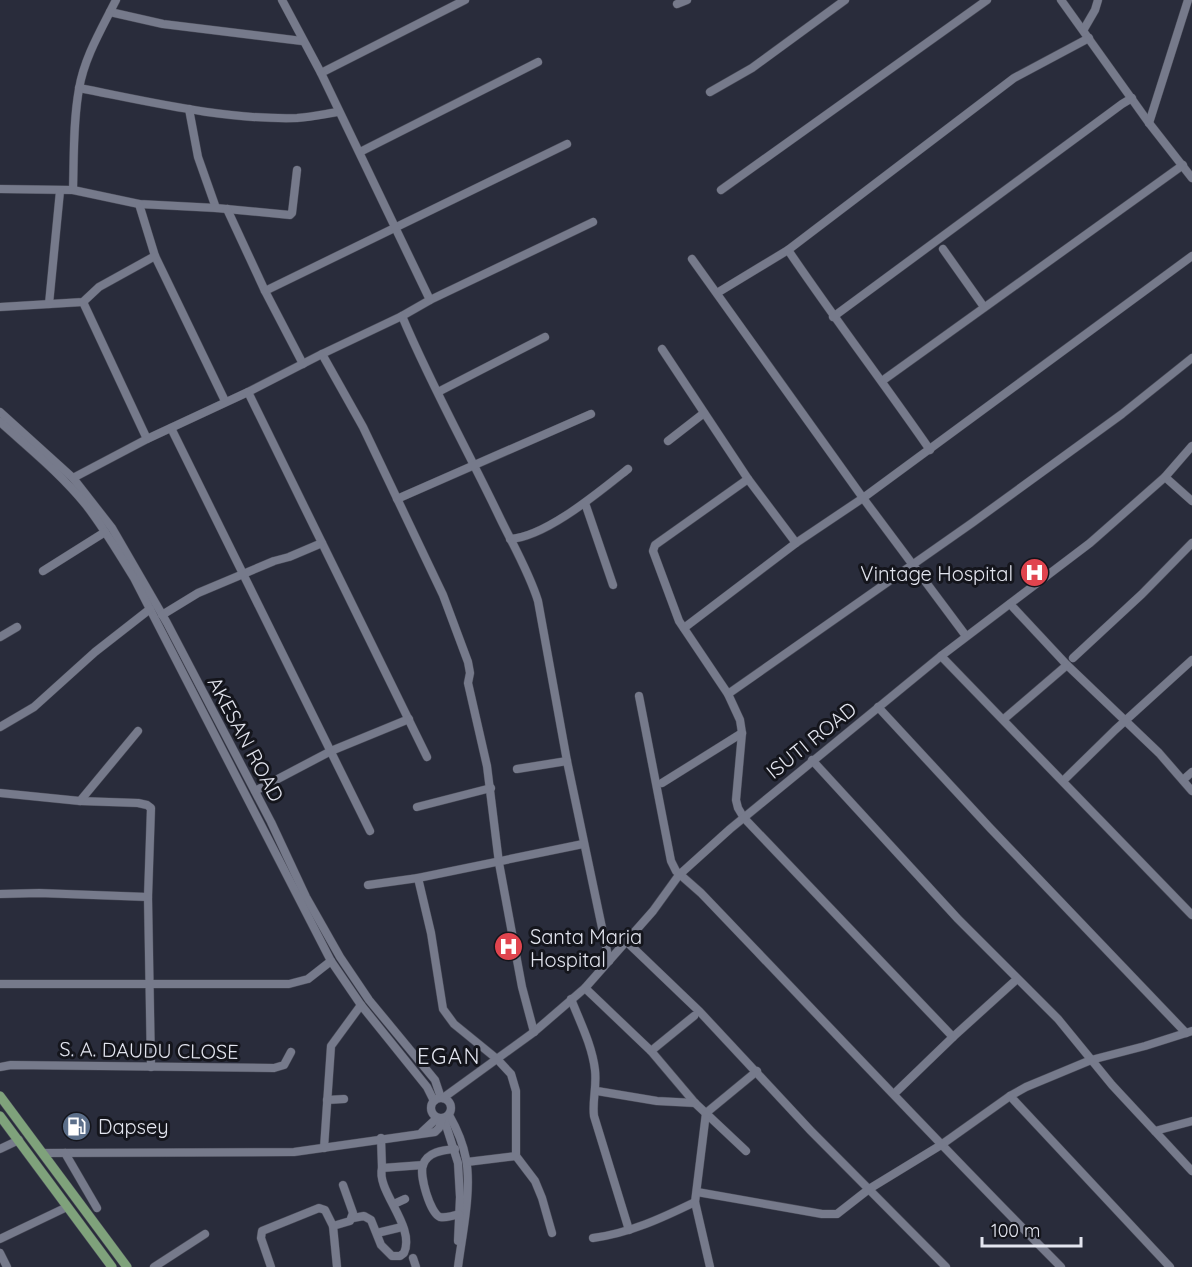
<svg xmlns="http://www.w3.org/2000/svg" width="1192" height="1267" font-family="Quicksand,sans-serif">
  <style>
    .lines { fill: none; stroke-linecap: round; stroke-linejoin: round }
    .minor-casing { stroke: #484a57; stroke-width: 9 }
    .major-casing { stroke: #484a57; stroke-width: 10 }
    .minor { stroke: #767a8b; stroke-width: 8 }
    .major { stroke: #7fa27b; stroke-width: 9 }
    .labels { text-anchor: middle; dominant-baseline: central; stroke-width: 6; stroke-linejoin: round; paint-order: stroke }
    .poi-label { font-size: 20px; fill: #e3e5ef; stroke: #14151c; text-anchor: start }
    .street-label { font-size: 20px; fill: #e3e5ef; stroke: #14151c }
    .quarter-label { font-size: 22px; letter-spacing: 1.5px; fill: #e3e5ef; stroke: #14151c }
  </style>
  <rect width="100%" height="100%" fill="#292c3b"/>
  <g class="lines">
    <defs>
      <g id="minor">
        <polyline points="1061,0 1149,123 1192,178"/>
        <polyline points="677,4 687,0"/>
        <polyline points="110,12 163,24 302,41"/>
        <polyline points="1084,29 1095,10 1098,0"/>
        <polyline points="321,73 465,0"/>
        <path d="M79,88C151,102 224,120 297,118C311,117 325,114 338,112"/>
        <polyline points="710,92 752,68 845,0"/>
        <polyline points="189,109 198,157 216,208"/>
        <polyline points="1149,123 1188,0"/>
        <polyline points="360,152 538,62"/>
        <polyline points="0,189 73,190 139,204 216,208 290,215 292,213 297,170"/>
        <path d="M73,190C74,157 73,122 79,89C84,58 102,28 116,0"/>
        <polyline points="721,190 987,0"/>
        <polyline points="139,204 155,256 225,401"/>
        <polyline points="227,209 265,291 303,364"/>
        <polyline points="943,249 984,307"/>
        <path d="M788,250C834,318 883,382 930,450"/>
        <polyline points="692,259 863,498 966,636"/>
        <polyline points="265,291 567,144"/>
        <polyline points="717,293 788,250 1014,78 1089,38"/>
        <polyline points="430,300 593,222"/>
        <polyline points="83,302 147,439"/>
        <polyline points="49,304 60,191"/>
        <polyline points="0,307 83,302 99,287 155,256"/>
        <path d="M402,316C431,385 468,451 500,518C513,545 529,572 538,601L567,761L609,961"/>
        <polyline points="833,317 1122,104 1132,98"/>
        <polyline points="662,349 748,479 796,543"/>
        <polyline points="322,354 363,427 443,595 468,662 470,673 468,683 487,766 499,863 522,987 534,1032"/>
        <polyline points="882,381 1183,165"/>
        <polyline points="248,392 427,757"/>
        <polyline points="438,392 545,337"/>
        <polyline points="0,412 73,478 112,528 167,623 271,822 306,897 340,957 369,1000 435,1080 441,1098"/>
        <path d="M0,422C30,449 61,474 86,505C104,528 119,554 134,578L331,961L361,1005L427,1087L434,1101"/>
        <polyline points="171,428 370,831"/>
        <polyline points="668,441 704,413"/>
        <polyline points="1165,477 1192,501"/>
        <polyline points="73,478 147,439 248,392 322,354 402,316 430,300 321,73 282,0"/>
        <polyline points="748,479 655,545 653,551 679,621 728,694 740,720 742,733 736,800 738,808 744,818 953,1037"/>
        <polyline points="397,499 591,414"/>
        <polyline points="585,503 613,585"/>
        <path d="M510,539C546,537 600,491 628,469"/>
        <polyline points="43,571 105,532"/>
        <polyline points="1010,604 1067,665 1159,753 1192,791"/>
        <polyline points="162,615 198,593 274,561 289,557 322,543"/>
        <polyline points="684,628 796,543 863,498 1192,256"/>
        <polyline points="0,637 17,627"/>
        <polyline points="941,656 1192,915"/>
        <polyline points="1073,658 1142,594 1192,543"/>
        <polyline points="728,694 972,523 1122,414 1192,358"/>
        <path d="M639,696L671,861L676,871L701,893C821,1018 939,1144 1061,1267"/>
        <polyline points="878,707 991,829 1186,1033"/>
        <polyline points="1004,719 1067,665"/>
        <polyline points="0,727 34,707 95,652 150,609"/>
        <polyline points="812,760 958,919 1058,1019 1112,1085 1192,1171"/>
        <polyline points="517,769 567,761"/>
        <polyline points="1183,780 1192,772"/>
        <polyline points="1063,781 1115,730 1192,660"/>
        <polyline points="662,783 742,733"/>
        <polyline points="255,791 331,751 409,719"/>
        <polyline points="0,793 80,801 138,803 147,805 151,808 148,897 151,1067"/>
        <polyline points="80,801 138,731"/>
        <polyline points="417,807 491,788"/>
        <polyline points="418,878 431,933 443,1009 454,1024 497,1059 511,1074 516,1091 516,1156 535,1181 542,1198 552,1233"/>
        <polyline points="368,885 418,878 583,844"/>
        <polyline points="0,894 39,893 148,897"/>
        <polyline points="627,942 700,1012 811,1131 946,1267"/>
        <polyline points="0,984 289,984 308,979 331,961"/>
        <polyline points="585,988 651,1051 695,1103 746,1151"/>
        <path d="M571,999C580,1022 592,1045 595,1070C597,1087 592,1101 594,1116L629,1230"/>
        <polyline points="651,1051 694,1016"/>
        <polyline points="0,1067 11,1065 274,1068 284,1065 291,1052"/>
        <polyline points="597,1091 657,1101 695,1103"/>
        <polyline points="894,1094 953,1037 1017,979"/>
        <polyline points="1010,1096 1170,1267"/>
        <circle cx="441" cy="1108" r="10"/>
        <polyline points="443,1098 534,1032 585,988 653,911 679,875 730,829 941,656 1090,543 1165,477 1192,446"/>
        <polyline points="327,1100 344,1099"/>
        <path d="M449,1115C457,1129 463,1143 466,1159C472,1191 462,1235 458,1267"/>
        <polyline points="444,1119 458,1163 460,1197 458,1241"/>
        <polyline points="1155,1131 1192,1121"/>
        <polyline points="422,1132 437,1118"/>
        <polyline points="381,1138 382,1168 423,1165"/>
        <polyline points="324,1148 331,1046 361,1005"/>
        <polyline points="0,1149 19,1140"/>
        <path d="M455,1149C443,1150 427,1152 423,1165C419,1175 430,1213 440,1217C446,1218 453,1216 459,1214"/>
        <polyline points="43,1153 294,1152 435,1132 439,1128 442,1119"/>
        <polyline points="65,1153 97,1208"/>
        <polyline points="467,1162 516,1156"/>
        <polyline points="697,1192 822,1214 837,1214 869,1189 941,1145 1010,1096 1026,1087 1091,1060 1145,1046 1192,1031"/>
        <polyline points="394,1204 405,1199"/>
        <path d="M353,1218L364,1216L371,1220L381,1245L392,1256H400L404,1253C416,1226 376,1191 382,1168"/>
        <polyline points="333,1226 337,1267"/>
        <polyline points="377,1233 402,1227"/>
        <path d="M593,1238C630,1233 662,1218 695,1202"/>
        <polyline points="0,1239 67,1207"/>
        <polyline points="0,1253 7,1267"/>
        <polyline points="413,1258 416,1267"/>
        <polyline points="154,1267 205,1234"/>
        <polyline points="271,1267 261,1238 262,1231 319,1208 325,1210 333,1226 350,1221 353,1213 343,1185"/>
        <polyline points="710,1267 695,1202 706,1113 757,1071"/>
      </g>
      <g id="major">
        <polyline points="0,1096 127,1267"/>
        <polyline points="0,1116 112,1267"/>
      </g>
    </defs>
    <use href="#minor" class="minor-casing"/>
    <use href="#major" class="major-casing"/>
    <use href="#minor" class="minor"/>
    <use href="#major" class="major"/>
  </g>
  <defs>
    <symbol id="hospital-disc" viewBox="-11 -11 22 22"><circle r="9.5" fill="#e0444e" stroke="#14151c"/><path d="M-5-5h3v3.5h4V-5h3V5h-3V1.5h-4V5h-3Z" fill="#fff"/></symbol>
    <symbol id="fuel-disc" viewBox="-11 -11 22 22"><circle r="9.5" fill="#5c6f8a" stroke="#14151c"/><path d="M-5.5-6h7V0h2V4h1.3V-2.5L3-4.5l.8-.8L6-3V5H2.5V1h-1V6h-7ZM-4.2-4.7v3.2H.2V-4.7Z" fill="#fff"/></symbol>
  </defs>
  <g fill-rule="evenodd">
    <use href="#hospital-disc" x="1018" y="556" width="33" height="33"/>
    <use href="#hospital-disc" x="492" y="930" width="33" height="33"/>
    <use href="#fuel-disc" x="60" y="1110" width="33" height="33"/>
  </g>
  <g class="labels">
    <g class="poi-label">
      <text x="1013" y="573" text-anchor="end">Vintage Hospital</text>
      <text x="530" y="936">Santa Maria<tspan x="530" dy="23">Hospital</tspan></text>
      <text x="98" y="1126">Dapsey</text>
    </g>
    <g class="street-label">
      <text transform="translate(246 739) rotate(62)">AKESAN ROAD</text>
      <text transform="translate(811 740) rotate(-39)">ISUTI ROAD</text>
      <text transform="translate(149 1050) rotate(1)">S. A. DAUDU CLOSE</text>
    </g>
    <g class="quarter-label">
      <text x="449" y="1056">EGAN</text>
    </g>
  </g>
  <path d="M982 1237v9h99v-9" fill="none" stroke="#e3e5ef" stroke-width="3"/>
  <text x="991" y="1237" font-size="18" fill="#e3e5ef" stroke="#14151c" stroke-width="4.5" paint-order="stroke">100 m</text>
</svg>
